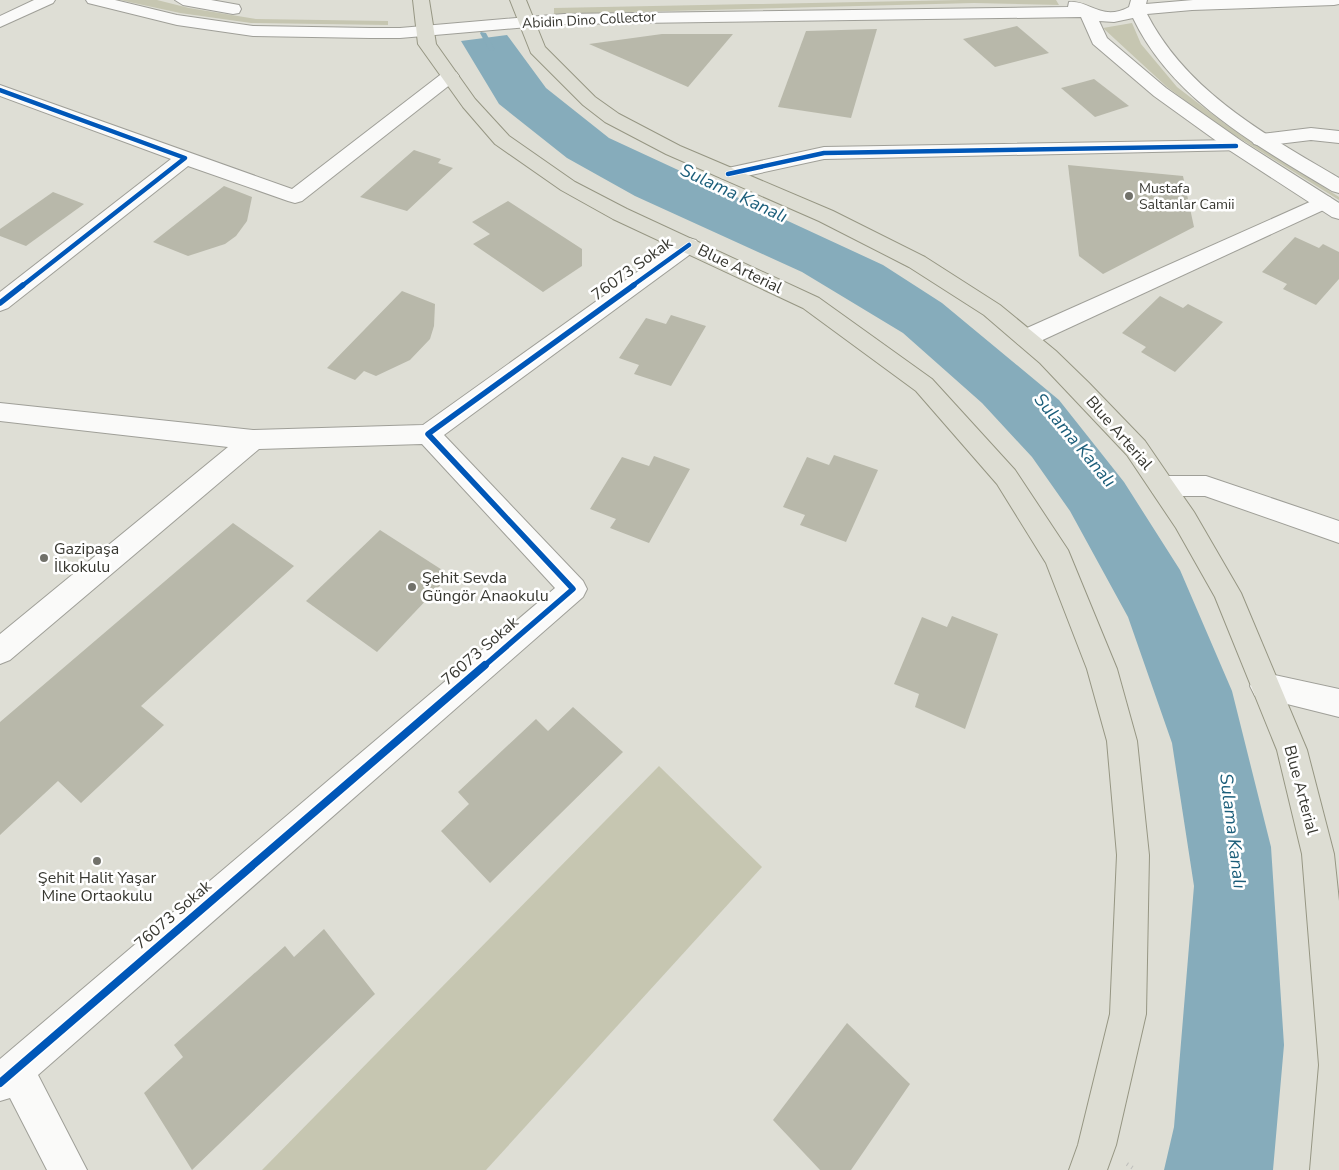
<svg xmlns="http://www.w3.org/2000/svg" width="1339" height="1170" font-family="'Nunito Sans',sans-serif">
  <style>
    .green { fill: #c6c6b1 }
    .water { fill: #86acbb }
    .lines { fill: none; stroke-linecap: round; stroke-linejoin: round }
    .stream { fill: #86acbb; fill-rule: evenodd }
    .building { fill: #b8b8aa }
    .street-casing { stroke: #9f9f98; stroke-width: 2 }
    .secondary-casing { stroke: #9f9f98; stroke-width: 2 }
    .primary-casing { stroke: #969683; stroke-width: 2 }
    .path { stroke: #bebebb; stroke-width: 4; stroke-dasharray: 1 4.5; stroke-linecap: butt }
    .street { fill: #fafaf9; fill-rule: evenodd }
    .secondary { fill: #fafaf9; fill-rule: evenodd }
    .primary { fill: #ddddd3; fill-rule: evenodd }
    .cycleway-far2-casing { stroke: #fff; stroke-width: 6 }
    .cycleway-far1-casing { stroke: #fff; stroke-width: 9 }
    .cycleway-casing { stroke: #fff; stroke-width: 11 }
    .cycleway-far2 { stroke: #0057b8; stroke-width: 4.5 }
    .cycleway-far1 { stroke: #0057b8; stroke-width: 5.5 }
    .cycleway { stroke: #0057b8; stroke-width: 8 }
    .poi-dot { fill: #71716a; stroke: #fff; stroke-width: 2 }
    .labels { text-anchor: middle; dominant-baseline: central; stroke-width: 5; stroke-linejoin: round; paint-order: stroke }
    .far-street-label { font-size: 14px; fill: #373730; stroke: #fff }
    .far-poi-label { font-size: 14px; fill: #373730; stroke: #fff; text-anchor: start }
    .street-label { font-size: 16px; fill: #373730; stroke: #fff }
    .poi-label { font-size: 16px; fill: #373730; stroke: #fff; text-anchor: start }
    .water-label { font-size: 18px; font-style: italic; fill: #1b5e7a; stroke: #fff }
  </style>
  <rect width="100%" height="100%" fill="#deded5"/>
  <g class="green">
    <polygon points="120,0 157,0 189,8 256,19 388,21 388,25 251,23 180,13"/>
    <polygon points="961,0 1056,0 1059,5 974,3 554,14 554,8"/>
    <polygon points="1132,23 1141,44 1177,87 1224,123 1339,197 1339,200 1218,125 1167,87 1103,28"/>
    <polygon points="659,766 762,867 486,1170 262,1170"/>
  </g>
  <polygon class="water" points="507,35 546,88 609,138 883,265 942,303 1059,400 1124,482 1180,570 1232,691 1271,847 1284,1045 1273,1170 1164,1170 1174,1127 1194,886 1172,743 1128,617 1070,511 1032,457 982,403 903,333 802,272 635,196 567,158 499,104 461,41"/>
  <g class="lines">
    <polygon class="stream" points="481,32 486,33 495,50 494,51 489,50 480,33"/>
  </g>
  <g class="building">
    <polygon points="1017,26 1049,53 995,67 963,39"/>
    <polygon points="877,29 851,118 778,107 806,31"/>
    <polygon points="662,34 733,34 688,87 589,44"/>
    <polygon points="1094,79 1129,106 1095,117 1061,88"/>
    <polygon points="414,150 441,159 438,163 453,168 407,211 360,197"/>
    <polygon points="1068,165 1183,176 1194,227 1103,274 1079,256"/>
    <polygon points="224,186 252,197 247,221 236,236 225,244 188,256 153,242"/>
    <polygon points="53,192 84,204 26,246 0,236 0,229"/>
    <polygon points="508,201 582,249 582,266 543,292 473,244 490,234 472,222"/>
    <polygon points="1295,237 1319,248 1323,244 1339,252 1339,279 1316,305 1283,289 1287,284 1262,272"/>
    <polygon points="402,291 435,304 434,326 430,339 410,360 376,376 364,371 355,380 327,368"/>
    <polygon points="1160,296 1183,308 1188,304 1223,322 1175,372 1141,352 1146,347 1122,333"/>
    <polygon points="671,315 706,326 671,386 634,374 639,365 619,358 646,318 666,324"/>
    <polygon points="834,455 878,470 846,542 800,525 805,515 783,507 807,457 829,465"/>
    <polygon points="654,456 690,469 649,543 610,528 616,519 590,509 622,457 649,466"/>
    <polygon points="233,523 294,566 141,706 164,725 81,803 58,781 0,835 0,722"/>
    <polygon points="380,530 450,575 377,652 306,601"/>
    <polygon points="952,616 998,634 965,729 915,707 919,694 894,684 922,617 947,627"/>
    <polygon points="573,707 623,752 490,883 441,831 469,804 458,792 536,719 548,731"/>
    <polygon points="324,929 375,994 192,1170 144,1093 183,1057 174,1045 285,946 294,957"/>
    <polygon points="847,1023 910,1084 851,1170 820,1170 773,1120"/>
  </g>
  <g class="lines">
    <defs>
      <g id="street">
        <polygon points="450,71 456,72 459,76 456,80 302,201 295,203 288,201 188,166 8,308 0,311 0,292 171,159 0,96 0,85 292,189 444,72"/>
        <polygon points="1311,128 1339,131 1339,143 1311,140 1261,146 1254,144 1251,140 1254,136 1261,134"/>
        <polygon points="1236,140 1243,142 1246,146 1243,150 824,159 728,180 721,178 718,174 721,170 728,168 824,147"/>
        <polygon points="1323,196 1330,197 1333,202 1330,207 1034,344 1026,346 1018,344 1015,338 1018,332"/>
        <polygon points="689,238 696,240 700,245 696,250 444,435 583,581 587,589 583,597 38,1075 87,1170 47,1170 10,1098 0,1101 0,1059 555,588 422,444 259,449 10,660 0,664 0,634 228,447 0,421 0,403 253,430 423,425 682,240"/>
        <polygon points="1162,476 1206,476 1339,521 1339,543 1205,496 1162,496 1153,493 1149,486 1153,479"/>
        <polygon points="1265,673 1339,689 1339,717 1255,696 1250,686 1255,676"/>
      </g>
      <g id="secondary">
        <polygon points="34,0 55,0 53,3 0,27 0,16"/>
        <path d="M86,0H115L177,15L253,26L370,28H400L564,14L1068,7L1069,2C1089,0 1102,22 1129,7L1131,0H1147L1146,4L1193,0H1339V4L1334,5L1192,10L1147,14C1187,92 1266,135 1339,178V193L1332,191C1258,146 1172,100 1133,18L1114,22L1099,21L1107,38L1166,88L1243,142L1339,203V219L1332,217L1229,150L1154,96L1093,44L1081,17L564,24L400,38H370L253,36L177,25L88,3Z"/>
        <polygon points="175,0 211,0 239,5 241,9 239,13 233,14 183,5"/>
      </g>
      <g id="primary">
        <polygon points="413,0 429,0 436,44 475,99 509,136 575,182 627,209 819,298 932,379 1015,470 1068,550 1117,669 1137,741 1149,855 1146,1014 1116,1145 1107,1170 1069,1170 1078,1145 1110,1014 1117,855 1107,741 1087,669 1046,563 997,484 916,391 803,308 613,219 561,190 495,144 463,107 418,44"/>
        <polygon points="510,0 526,0 545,47 595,97 619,114 680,146 833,211 925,257 1000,305 1056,351 1089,383 1145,441 1171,479 1194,512 1241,593 1307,750 1334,854 1339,901 1339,1170 1310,1170 1319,1065 1302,854 1277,750 1215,597 1176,528 1127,455 1040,363 984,315 909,267 819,221 666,154 605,122 583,105 531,53"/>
      </g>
    </defs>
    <use href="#street" class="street-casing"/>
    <use href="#secondary" class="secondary-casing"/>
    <use href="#primary" class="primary-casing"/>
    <polyline class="path" points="1127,1164 1136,1170"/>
    <use href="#street" class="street"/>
    <use href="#secondary" class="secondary"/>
    <use href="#primary" class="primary"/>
    <defs>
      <g id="cycleway-far2">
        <polyline points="0,90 185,158 22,286"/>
        <polyline points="728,174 824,153 1236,146"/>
        <polyline points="632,286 689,245"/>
      </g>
      <g id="cycleway-far1">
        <polyline points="0,303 23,285"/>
        <polyline points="484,666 573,589 428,434 634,285"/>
      </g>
      <polyline id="cycleway" points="0,1083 485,665"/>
    </defs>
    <use href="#cycleway-far2" class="cycleway-far2-casing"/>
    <use href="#cycleway-far1" class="cycleway-far1-casing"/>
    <use href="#cycleway" class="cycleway-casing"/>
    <use href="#cycleway-far2" class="cycleway-far2"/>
    <use href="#cycleway-far1" class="cycleway-far1"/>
    <use href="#cycleway" class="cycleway"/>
  </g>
  <g class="poi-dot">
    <circle cx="1129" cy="196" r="5"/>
    <circle cx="44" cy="558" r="5"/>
    <circle cx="412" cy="587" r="5"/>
    <circle cx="97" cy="861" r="5"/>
  </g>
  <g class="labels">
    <g class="far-street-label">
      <text transform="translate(589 20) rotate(-3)">Abidin Dino Collector</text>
    </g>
    <g class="far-poi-label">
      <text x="1139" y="188">Mustafa<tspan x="1139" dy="16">Saltanlar Camii</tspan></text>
    </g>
    <g class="street-label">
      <text transform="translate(632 269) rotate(-36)">76073 Sokak</text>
      <text transform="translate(740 269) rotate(26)">Blue Arterial</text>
      <text transform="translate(1119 433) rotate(49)">Blue Arterial</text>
      <text transform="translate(480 651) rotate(-41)">76073 Sokak</text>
      <text transform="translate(1301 790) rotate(75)">Blue Arterial</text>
      <text transform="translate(173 915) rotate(-41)">76073 Sokak</text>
    </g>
    <g class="poi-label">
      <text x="54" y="549">Gazipaşa<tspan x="54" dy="18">İlkokulu</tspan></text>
      <text x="422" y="578">Şehit Sevda<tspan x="422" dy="18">Güngör Anaokulu</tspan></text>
      <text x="97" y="878" text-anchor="middle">Şehit Halit Yaşar<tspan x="97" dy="18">Mine Ortaokulu</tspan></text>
    </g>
    <g class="water-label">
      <text transform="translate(734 193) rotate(25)">Sulama Kanalı</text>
      <text transform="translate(1075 440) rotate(50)">Sulama Kanalı</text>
      <text transform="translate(1233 831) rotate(83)">Sulama Kanalı</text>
    </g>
  </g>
</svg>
